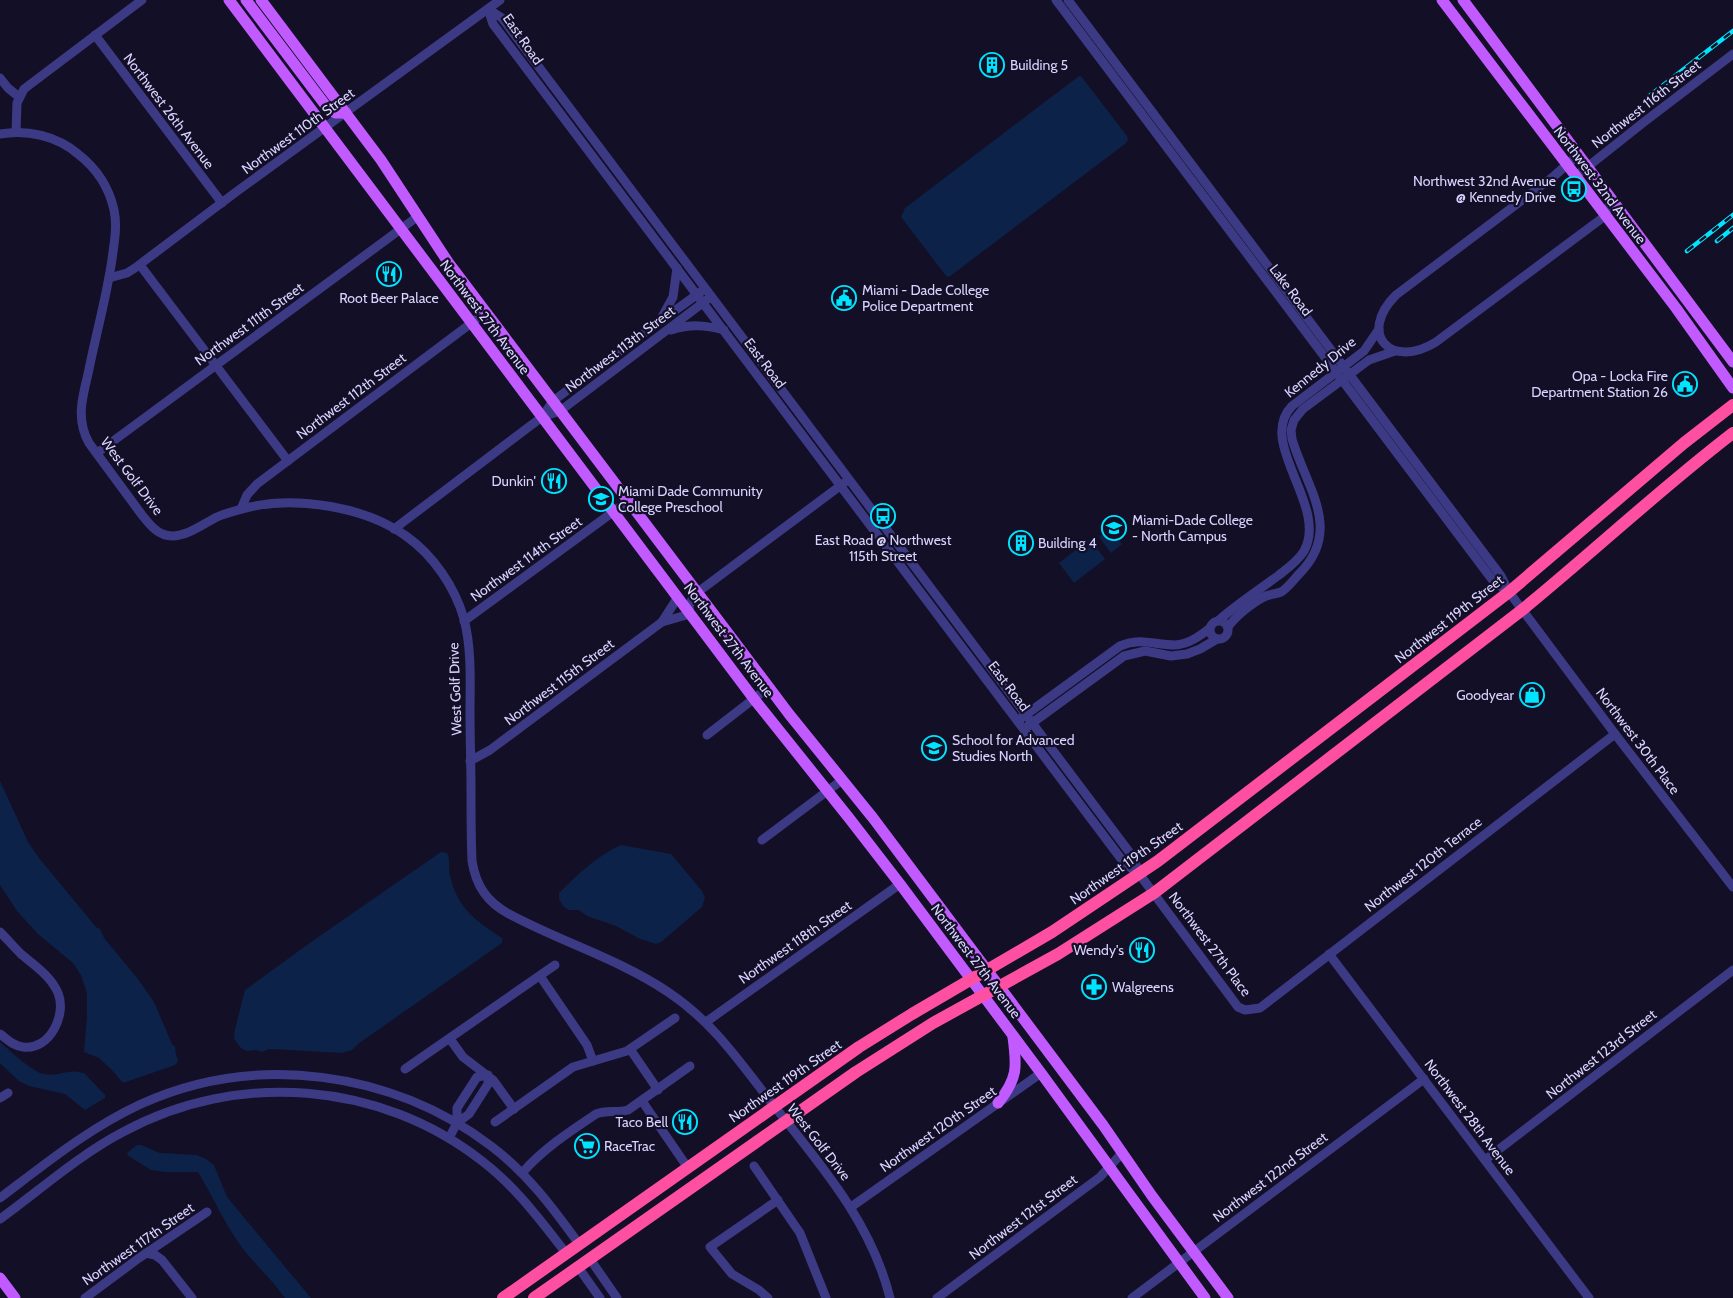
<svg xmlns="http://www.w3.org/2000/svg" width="1733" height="1298" font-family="Cabin,sans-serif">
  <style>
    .water { fill: #0c2248 }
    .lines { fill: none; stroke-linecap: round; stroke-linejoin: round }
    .minor { stroke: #3d3a85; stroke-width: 9 }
    .major { stroke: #c25bff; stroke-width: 11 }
    .highway { stroke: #ff4fa3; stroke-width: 12 }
    .rail-casing { stroke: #00e5ff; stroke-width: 4.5 }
    .rail { stroke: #130f26; stroke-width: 2.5; stroke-dasharray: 8; stroke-linecap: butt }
    .labels { text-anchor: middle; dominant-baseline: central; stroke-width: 4.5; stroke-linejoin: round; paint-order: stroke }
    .street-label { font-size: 14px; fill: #d9d4ff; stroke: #130f26 }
    .poi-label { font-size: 14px; fill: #d9d4ff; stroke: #130f26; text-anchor: start }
  </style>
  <rect width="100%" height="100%" fill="#130f26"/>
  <g class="water">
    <polygon points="1079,76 1081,76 1127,136 1128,140 1125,144 949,277 946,276 901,217 905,208"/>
    <polygon points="1110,528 1122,544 1111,553 1099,537"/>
    <polygon points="1090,539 1105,559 1074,583 1059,563"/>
    <polygon points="0,781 28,842 39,858 96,927 100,929 104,938 138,979 154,1002 172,1044 176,1048 175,1050 178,1061 175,1065 123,1083 111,1069 99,1058 84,1052 87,1017 87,993 81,975 73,963 38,934 17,911 0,885"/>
    <path d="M621,845L671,854L702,891L705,898L702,907L661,942L656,944L638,938L616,926L587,916L579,910H569L563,906L559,899V893C577,875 598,855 621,845Z"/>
    <path d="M441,852L447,853C451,860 448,868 450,876C458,909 475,920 502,938V943L358,1044L352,1050L342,1053L269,1049L262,1052L257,1050L246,1051L241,1048L234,1039L235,1029L245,990L311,942Z"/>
    <path d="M0,1042C9,1050 34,1073 44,1074C59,1077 69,1068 82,1073H84L105,1095V1098L85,1110L65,1094L29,1086L19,1081L0,1063Z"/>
    <path d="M137,1145H141L160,1153L197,1155L206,1159L214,1165L227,1197L311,1298H285C271,1278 252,1262 238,1242C223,1220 212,1195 198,1172H166L151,1170L127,1155L128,1152Z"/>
  </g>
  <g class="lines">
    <g class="minor">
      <polyline points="1056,0 1494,582 1509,592"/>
      <polyline points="1068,0 1501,576 1509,592 1615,734 1733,887"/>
      <polyline points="488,9 502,18 1133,857 1140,875 1238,1007 1245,1010 1260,1008 1615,734"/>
      <polyline points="488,9 493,24 1125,864 1140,874"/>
      <polyline points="95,35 222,203"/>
      <polyline points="0,78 8,88 19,97"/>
      <polyline points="16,132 17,103 24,89 142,0"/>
      <path d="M0,134C27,129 57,136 78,154C96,168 109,187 114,210C117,224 115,238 113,252C108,293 96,333 88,374C82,398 76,420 89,443L142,515C150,525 158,536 172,536C188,536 203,524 217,517C228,512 239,510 250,507C297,496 366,507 406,536C433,555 455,587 464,619C472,650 470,682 470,713C470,739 471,764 471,789C471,813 471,837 472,861C476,886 487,902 509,914C561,942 619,959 668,992C713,1022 739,1061 771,1102C819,1163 871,1221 890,1298"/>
      <path d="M1578,155L1554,176L1396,295C1357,334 1391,370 1436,342L1605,216L1611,200"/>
      <polyline points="1576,176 1644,122 1733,54"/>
      <polyline points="140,265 288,461"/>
      <polyline points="109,278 127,273 135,268 236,192 500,0"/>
      <polyline points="662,317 673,297 677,268"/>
      <path d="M671,330C690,324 705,325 724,330"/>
      <polyline points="542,417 560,411 708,299"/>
      <polyline points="97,453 417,217"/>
      <polyline points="241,509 247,495 257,484 486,312"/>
      <polyline points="394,529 542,417 553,401 659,322 702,291"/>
      <circle cx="1219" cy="630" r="9"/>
      <polyline points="464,621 628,501"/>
      <path d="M1218,621C1237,604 1259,590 1279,575C1288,568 1298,561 1304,551C1329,506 1256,443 1292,406L1364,351L1379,329"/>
      <polyline points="662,622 690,614 689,606 694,595 844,483"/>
      <path d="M1228,627C1235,617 1254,601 1266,596C1271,594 1276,594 1281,592C1288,588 1294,579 1300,573C1343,529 1306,487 1292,439L1291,430L1294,420L1303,409L1369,360L1395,351"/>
      <path d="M1020,719L1120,646C1141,637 1154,645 1175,645C1189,644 1200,636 1210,628"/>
      <polyline points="1028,726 1124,656 1145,651 1171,656 1187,654 1200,649 1217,639"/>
      <polyline points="707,735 769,687"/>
      <polyline points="470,761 490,750 662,622 678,597"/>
      <polyline points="762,840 842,780"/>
      <path d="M0,932C7,939 14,947 21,954C34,965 51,976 58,993C67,1014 50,1051 23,1047C13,1046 7,1039 0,1034"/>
      <polyline points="1329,954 1589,1298"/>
      <polyline points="540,976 587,1045 593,1061"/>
      <polyline points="706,1022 900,884"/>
      <polyline points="450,1039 463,1057 493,1080 514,1109"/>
      <polyline points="630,1049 658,1090"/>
      <polyline points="405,1069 555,965"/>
      <polyline points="0,1098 8,1093"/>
      <polyline points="642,1101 688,1168"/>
      <polyline points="495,1122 573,1067 627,1051 675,1018"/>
      <polyline points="449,1138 457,1123 457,1108 477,1077 488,1075 488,1084 469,1114 457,1123"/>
      <polyline points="1485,1160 1733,970"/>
      <polyline points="754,1166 800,1233 826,1298"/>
      <path d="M522,1173C543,1149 569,1132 596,1114C606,1110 617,1113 628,1110L690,1066"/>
      <path d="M0,1198C45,1164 89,1128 141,1104C256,1052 392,1071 491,1146C527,1173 553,1208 579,1244"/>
      <polyline points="851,1207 1041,1073"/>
      <path d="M0,1219C40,1190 79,1155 123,1132C237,1070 380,1081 482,1161C516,1187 540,1220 566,1253"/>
      <polyline points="146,1253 155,1255 162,1260 192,1298"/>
      <polyline points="590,1259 617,1298"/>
      <polyline points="578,1267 600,1298"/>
      <polyline points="85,1298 139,1258 207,1212"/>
      <polyline points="768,1298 759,1290 732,1274 710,1247 778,1200"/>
      <polyline points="937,1298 1100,1177 1122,1153"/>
      <polyline points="1132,1298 1424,1079"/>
    </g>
    <g class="major">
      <polyline points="229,0 754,699 849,818 900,884 1041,1073 1205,1298"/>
      <polyline points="246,0 326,106 335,113 346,113"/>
      <polyline points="261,0 381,160 448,262 789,714 873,818 1103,1125 1152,1196 1228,1298"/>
      <polyline points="1442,0 1676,308 1733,388"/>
      <polyline points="1463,0 1733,362"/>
      <path d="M998,1103C1018,1078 1017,1067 1013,1037"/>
      <polyline points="0,1278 15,1298"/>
    </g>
    <g class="highway">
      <polyline points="503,1298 859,1047 912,1014 1052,932 1158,861 1509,592 1684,443 1733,405"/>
      <path d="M534,1298L856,1072L933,1023L1058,954L1154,893L1522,610C1593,552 1660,489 1733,433"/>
    </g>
    <defs>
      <g id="rail">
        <polyline points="1648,97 1733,31"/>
        <polyline points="1717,241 1733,228"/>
        <polyline points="1687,251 1733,215"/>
      </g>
    </defs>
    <use href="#rail" class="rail-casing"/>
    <use href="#rail" class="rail"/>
  </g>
  <defs>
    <symbol id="building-ring" viewBox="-11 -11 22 22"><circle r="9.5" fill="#130f26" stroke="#00e5ff" stroke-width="1.5"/><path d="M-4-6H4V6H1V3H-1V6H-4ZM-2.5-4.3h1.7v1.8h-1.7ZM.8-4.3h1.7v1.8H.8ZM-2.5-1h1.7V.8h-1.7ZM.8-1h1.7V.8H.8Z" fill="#00e5ff"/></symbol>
    <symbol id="bus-ring" viewBox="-11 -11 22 22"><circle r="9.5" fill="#130f26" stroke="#00e5ff" stroke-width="1.5"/><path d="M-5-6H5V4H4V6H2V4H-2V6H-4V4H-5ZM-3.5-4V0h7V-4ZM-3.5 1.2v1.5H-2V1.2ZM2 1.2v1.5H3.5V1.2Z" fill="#00e5ff"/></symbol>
    <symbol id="restaurant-ring" viewBox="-11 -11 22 22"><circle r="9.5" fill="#130f26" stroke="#00e5ff" stroke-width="1.5"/><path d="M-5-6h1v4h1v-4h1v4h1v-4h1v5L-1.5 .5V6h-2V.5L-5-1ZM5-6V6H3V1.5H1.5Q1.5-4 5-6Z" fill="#00e5ff"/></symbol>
    <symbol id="civic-ring" viewBox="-11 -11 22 22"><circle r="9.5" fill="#130f26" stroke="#00e5ff" stroke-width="1.5"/><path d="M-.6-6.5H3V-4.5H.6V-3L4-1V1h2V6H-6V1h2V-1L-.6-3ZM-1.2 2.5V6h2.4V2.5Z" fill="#00e5ff"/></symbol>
    <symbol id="school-ring" viewBox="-11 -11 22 22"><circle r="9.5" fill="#130f26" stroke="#00e5ff" stroke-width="1.5"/><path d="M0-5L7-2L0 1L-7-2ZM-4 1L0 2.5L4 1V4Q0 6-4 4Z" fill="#00e5ff"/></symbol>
    <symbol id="university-ring" viewBox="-11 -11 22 22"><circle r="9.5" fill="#130f26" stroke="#00e5ff" stroke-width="1.5"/><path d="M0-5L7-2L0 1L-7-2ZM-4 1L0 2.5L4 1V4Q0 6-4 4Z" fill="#00e5ff"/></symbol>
    <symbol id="shop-ring" viewBox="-11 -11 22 22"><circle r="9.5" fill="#130f26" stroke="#00e5ff" stroke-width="1.5"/><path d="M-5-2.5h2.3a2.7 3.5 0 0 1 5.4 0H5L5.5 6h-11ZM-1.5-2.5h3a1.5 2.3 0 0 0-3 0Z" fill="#00e5ff"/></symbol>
    <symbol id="pharmacy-ring" viewBox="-11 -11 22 22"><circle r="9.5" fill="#130f26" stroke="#00e5ff" stroke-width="1.5"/><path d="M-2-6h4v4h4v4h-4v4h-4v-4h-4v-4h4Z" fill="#00e5ff"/></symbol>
    <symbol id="supermarket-ring" viewBox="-11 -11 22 22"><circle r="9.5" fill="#130f26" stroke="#00e5ff" stroke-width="1.5"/><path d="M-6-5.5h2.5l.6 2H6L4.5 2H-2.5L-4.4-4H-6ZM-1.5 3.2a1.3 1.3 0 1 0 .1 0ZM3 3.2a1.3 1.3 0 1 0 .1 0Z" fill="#00e5ff"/></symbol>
  </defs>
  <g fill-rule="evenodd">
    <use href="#building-ring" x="978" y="51" width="28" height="28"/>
    <use href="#bus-ring" x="1560" y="175" width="28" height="28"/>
    <use href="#restaurant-ring" x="375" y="260" width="28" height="28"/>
    <use href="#civic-ring" x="830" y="284" width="28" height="28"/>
    <use href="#civic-ring" x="1671" y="370" width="28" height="28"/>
    <use href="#restaurant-ring" x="540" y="467" width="28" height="28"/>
    <use href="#school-ring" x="587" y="485" width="28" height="28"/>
    <use href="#bus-ring" x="869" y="502" width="28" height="28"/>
    <use href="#university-ring" x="1100" y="514" width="28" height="28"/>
    <use href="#building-ring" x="1007" y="529" width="28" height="28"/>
    <use href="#shop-ring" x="1518" y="681" width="28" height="28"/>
    <use href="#school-ring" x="920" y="734" width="28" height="28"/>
    <use href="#restaurant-ring" x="1128" y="936" width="28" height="28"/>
    <use href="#pharmacy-ring" x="1080" y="973" width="28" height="28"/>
    <use href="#restaurant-ring" x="671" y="1108" width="28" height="28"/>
    <use href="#supermarket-ring" x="573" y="1132" width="28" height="28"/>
  </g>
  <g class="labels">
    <g class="street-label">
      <text transform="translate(523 39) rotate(55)">East Road</text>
      <text transform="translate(1646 104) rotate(-38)">Northwest 116th Street</text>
      <text transform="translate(169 111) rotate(53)">Northwest 26th Avenue</text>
      <text transform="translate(298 131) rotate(-36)">Northwest 110th Street</text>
      <text transform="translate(1600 185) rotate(53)">Northwest 32nd Avenue</text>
      <text transform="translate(1291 290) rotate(53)">Lake Road</text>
      <text transform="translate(485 317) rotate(53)">Northwest 27th Avenue</text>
      <text transform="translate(249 324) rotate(-36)">Northwest 111th Street</text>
      <text transform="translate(620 349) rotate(-37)">Northwest 113th Street</text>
      <text transform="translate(765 363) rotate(53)">East Road</text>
      <text transform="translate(1320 367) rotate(-39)">Kennedy Drive</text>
      <text transform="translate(351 396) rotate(-37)">Northwest 112th Street</text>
      <text transform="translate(132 476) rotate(53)">West Golf Drive</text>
      <text transform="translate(526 559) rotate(-36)">Northwest 114th Street</text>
      <text transform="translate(1449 619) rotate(-38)">Northwest 119th Street</text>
      <text transform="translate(729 640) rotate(53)">Northwest 27th Avenue</text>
      <text transform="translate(559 682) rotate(-37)">Northwest 115th Street</text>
      <text transform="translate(1009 686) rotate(53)">East Road</text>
      <text transform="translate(455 689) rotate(-92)">West Golf Drive</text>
      <text transform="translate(1638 741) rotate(53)">Northwest 30th Place</text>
      <text transform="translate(1126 863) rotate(-35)">Northwest 119th Street</text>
      <text transform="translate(1423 864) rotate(-38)">Northwest 120th Terrace</text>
      <text transform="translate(795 942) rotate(-35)">Northwest 118th Street</text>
      <text transform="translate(1210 944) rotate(53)">Northwest 27th Place</text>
      <text transform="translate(976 961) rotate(53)">Northwest 27th Avenue</text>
      <text transform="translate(1601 1054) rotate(-38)">Northwest 123rd Street</text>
      <text transform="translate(785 1081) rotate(-35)">Northwest 119th Street</text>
      <text transform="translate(1470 1117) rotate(53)">Northwest 28th Avenue</text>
      <text transform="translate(938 1129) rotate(-35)">Northwest 120th Street</text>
      <text transform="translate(819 1142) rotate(52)">West Golf Drive</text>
      <text transform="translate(1270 1177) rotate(-37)">Northwest 122nd Street</text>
      <text transform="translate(1023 1217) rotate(-37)">Northwest 121st Street</text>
      <text transform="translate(138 1244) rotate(-35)">Northwest 117th Street</text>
    </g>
    <g class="poi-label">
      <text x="1010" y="65">Building 5</text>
      <text x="1556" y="181" text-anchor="end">Northwest 32nd Avenue<tspan x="1556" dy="16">@ Kennedy Drive</tspan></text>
      <text x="862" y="290">Miami - Dade College<tspan x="862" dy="16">Police Department</tspan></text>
      <text x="389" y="298" text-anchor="middle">Root Beer Palace</text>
      <text x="1668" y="376" text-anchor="end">Opa - Locka Fire<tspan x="1668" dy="16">Department Station 26</tspan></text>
      <text x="536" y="481" text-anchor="end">Dunkin'</text>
      <text x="618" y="491">Miami Dade Community<tspan x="618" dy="16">College Preschool</tspan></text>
      <text x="1132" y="520">Miami-Dade College<tspan x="1132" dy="16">- North Campus</tspan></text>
      <text x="883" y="540" text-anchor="middle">East Road @ Northwest<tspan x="883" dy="16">115th Street</tspan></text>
      <text x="1038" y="543">Building 4</text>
      <text x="1514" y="695" text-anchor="end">Goodyear</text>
      <text x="952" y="740">School for Advanced<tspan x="952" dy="16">Studies North</tspan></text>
      <text x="1124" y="950" text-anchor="end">Wendy's</text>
      <text x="1112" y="987">Walgreens</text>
      <text x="668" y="1122" text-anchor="end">Taco Bell</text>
      <text x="604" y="1146">RaceTrac</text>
    </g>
  </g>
</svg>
